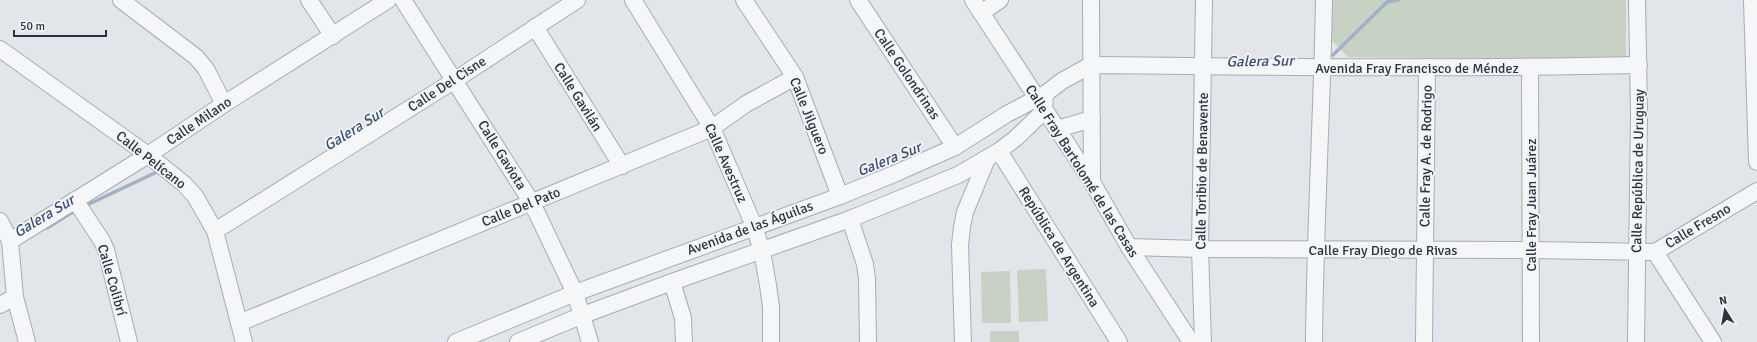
<svg xmlns="http://www.w3.org/2000/svg" width="1757" height="342" font-family="Signika,sans-serif">
  <style>
    .green { fill: #c7d2c4 }
    .lines { fill: none; stroke-linecap: round; stroke-linejoin: round }
    .stream { stroke: #a1b2c5; stroke-width: 3.5 }
    .minor-casing { stroke: #a8acb3; stroke-width: 18 }
    .minor { stroke: #f5f6f8; stroke-width: 16 }
    .labels { text-anchor: middle; dominant-baseline: central; stroke-width: 3.5; stroke-linejoin: round; paint-order: stroke }
    .street-label { font-size: 14px; fill: #2c323f; stroke: #f2f4f7 }
    .water-label { font-size: 15px; font-style: italic; fill: #3a506f; stroke: #f2f4f7 }
  </style>
  <rect width="100%" height="100%" fill="#e2e5e9"/>
  <g class="green">
    <polygon points="1328,0 1626,0 1626,60 1348,57 1327,36"/>
    <polygon points="1046,269 1048,321 1019,322 1017,270"/>
    <polygon points="1010,271 1011,323 982,323 981,272"/>
    <rect x="990" y="331" width="29" height="11"/>
  </g>
  <g class="lines">
    <g class="stream">
      <polyline points="1333,55 1387,2 1398,0"/>
      <polyline points="85,206 161,170"/>
      <polyline points="47,228 76,210"/>
    </g>
    <defs>
      <g id="minor">
        <polyline points="121,0 196,57 206,69 224,104"/>
        <polyline points="309,0 333,36"/>
        <polyline points="403,0 532,203 575,293 590,342"/>
        <polyline points="633,0 712,128 754,226 762,251 768,285 771,307 771,342"/>
        <polyline points="744,0 795,77 840,196"/>
        <polyline points="858,0 955,147"/>
        <polyline points="973,0 1092,182 1129,247 1191,342"/>
        <polyline points="1091,0 1092,182"/>
        <polyline points="1752,0 1757,162"/>
        <polyline points="981,13 1000,0"/>
        <polyline points="535,27 622,166"/>
        <polyline points="0,49 148,155 184,184 195,196 215,231 244,342"/>
        <polyline points="1530,68 1531,342"/>
        <polyline points="1057,129 1092,119"/>
        <polyline points="999,151 1119,342"/>
        <polyline points="75,200 102,241 106,250 129,342"/>
        <polyline points="850,219 865,264 867,279 868,342"/>
        <polyline points="0,221 10,241 15,297 27,342"/>
        <polyline points="215,231 455,80 577,0"/>
        <polyline points="10,241 148,155 224,104 388,0"/>
        <polyline points="1129,247 1200,249 1531,250 1655,252 1757,191"/>
        <polyline points="1655,252 1713,342"/>
        <polyline points="672,282 683,318 684,342"/>
        <polyline points="0,305 15,297"/>
        <polyline points="239,323 712,128 746,104 795,77"/>
        <path d="M456,342L575,293L840,196L894,174L955,147L1007,114L1045,94L1062,81L1091,65C1274,67 1456,69 1639,65"/>
        <polyline points="518,342 583,315 672,282 850,219 958,175 999,151 1016,138 1044,111 1045,94"/>
        <polyline points="963,342 960,245 962,227 965,212 987,159"/>
        <polyline points="1203,342 1200,249 1204,0"/>
        <path d="M1314,342C1315,228 1322,114 1324,0"/>
        <polyline points="1424,342 1427,67"/>
        <polyline points="1636,342 1639,114 1637,0"/>
      </g>
    </defs>
    <use href="#minor" class="minor-casing"/>
    <use href="#minor" class="minor"/>
  </g>
  <g class="labels">
    <g class="street-label">
      <text x="1417" y="68">Avenida Fray Francisco de Méndez</text>
      <text transform="translate(907 74) rotate(56)">Calle Golondrinas</text>
      <text transform="translate(447 84) rotate(-33)">Calle Del Cisne</text>
      <text transform="translate(578 97) rotate(58)">Calle Gavilán</text>
      <text transform="translate(809 116) rotate(68)">Calle Jilguero</text>
      <text transform="translate(199 121) rotate(-34)">Calle Milano</text>
      <text transform="translate(502 155) rotate(58)">Calle Gaviota</text>
      <text transform="translate(1426 156) rotate(-89)">Calle Fray A. de Rodrigo</text>
      <text transform="translate(151 160) rotate(38)">Calle Pelícano</text>
      <text transform="translate(726 163) rotate(66)">Calle Avestruz</text>
      <text transform="translate(1082 171) rotate(58)">Calle Fray Bartolomé de las Casas</text>
      <text transform="translate(1202 171) rotate(-89)">Calle Toribio de Benavente</text>
      <text transform="translate(1638 171) rotate(-89)">Calle República de Uruguay</text>
      <text transform="translate(1531 205) rotate(-90)">Calle Fray Juan Juárez</text>
      <text transform="translate(521 207) rotate(-22)">Calle Del Pato</text>
      <text transform="translate(1698 226) rotate(-31)">Calle Fresno</text>
      <text transform="translate(750 228) rotate(-20)">Avenida de las Águilas</text>
      <text transform="translate(1059 247) rotate(58)">República de Argentina</text>
      <text x="1383" y="250">Calle Fray Diego de Rivas</text>
      <text transform="translate(112 280) rotate(74)">Calle Colibrí</text>
    </g>
    <g class="water-label">
      <text transform="translate(1260 61) rotate(-1)">Galera Sur</text>
      <text transform="translate(354 129) rotate(-32)">Galera Sur</text>
      <text transform="translate(889 159) rotate(-22)">Galera Sur</text>
      <text transform="translate(44 216) rotate(-31)">Galera Sur</text>
    </g>
  </g>
  <g transform="translate(1725 310) rotate(349)" stroke="#f2f4f7" stroke-width="3" paint-order="stroke">
  <path d="M0-3L7 15L0 10L-7 15Z" fill="#2c323f"/>
  <text y="-6" font-size="11" font-weight="bold" text-anchor="middle" fill="#2c323f">N</text>
  </g>
  <path d="M14 30v6h92v-6" fill="none" stroke="#2c323f" stroke-width="2"/>
  <text x="20" y="30" font-size="12" fill="#2c323f" stroke="#f2f4f7" stroke-width="3" paint-order="stroke">50 m</text>
</svg>
